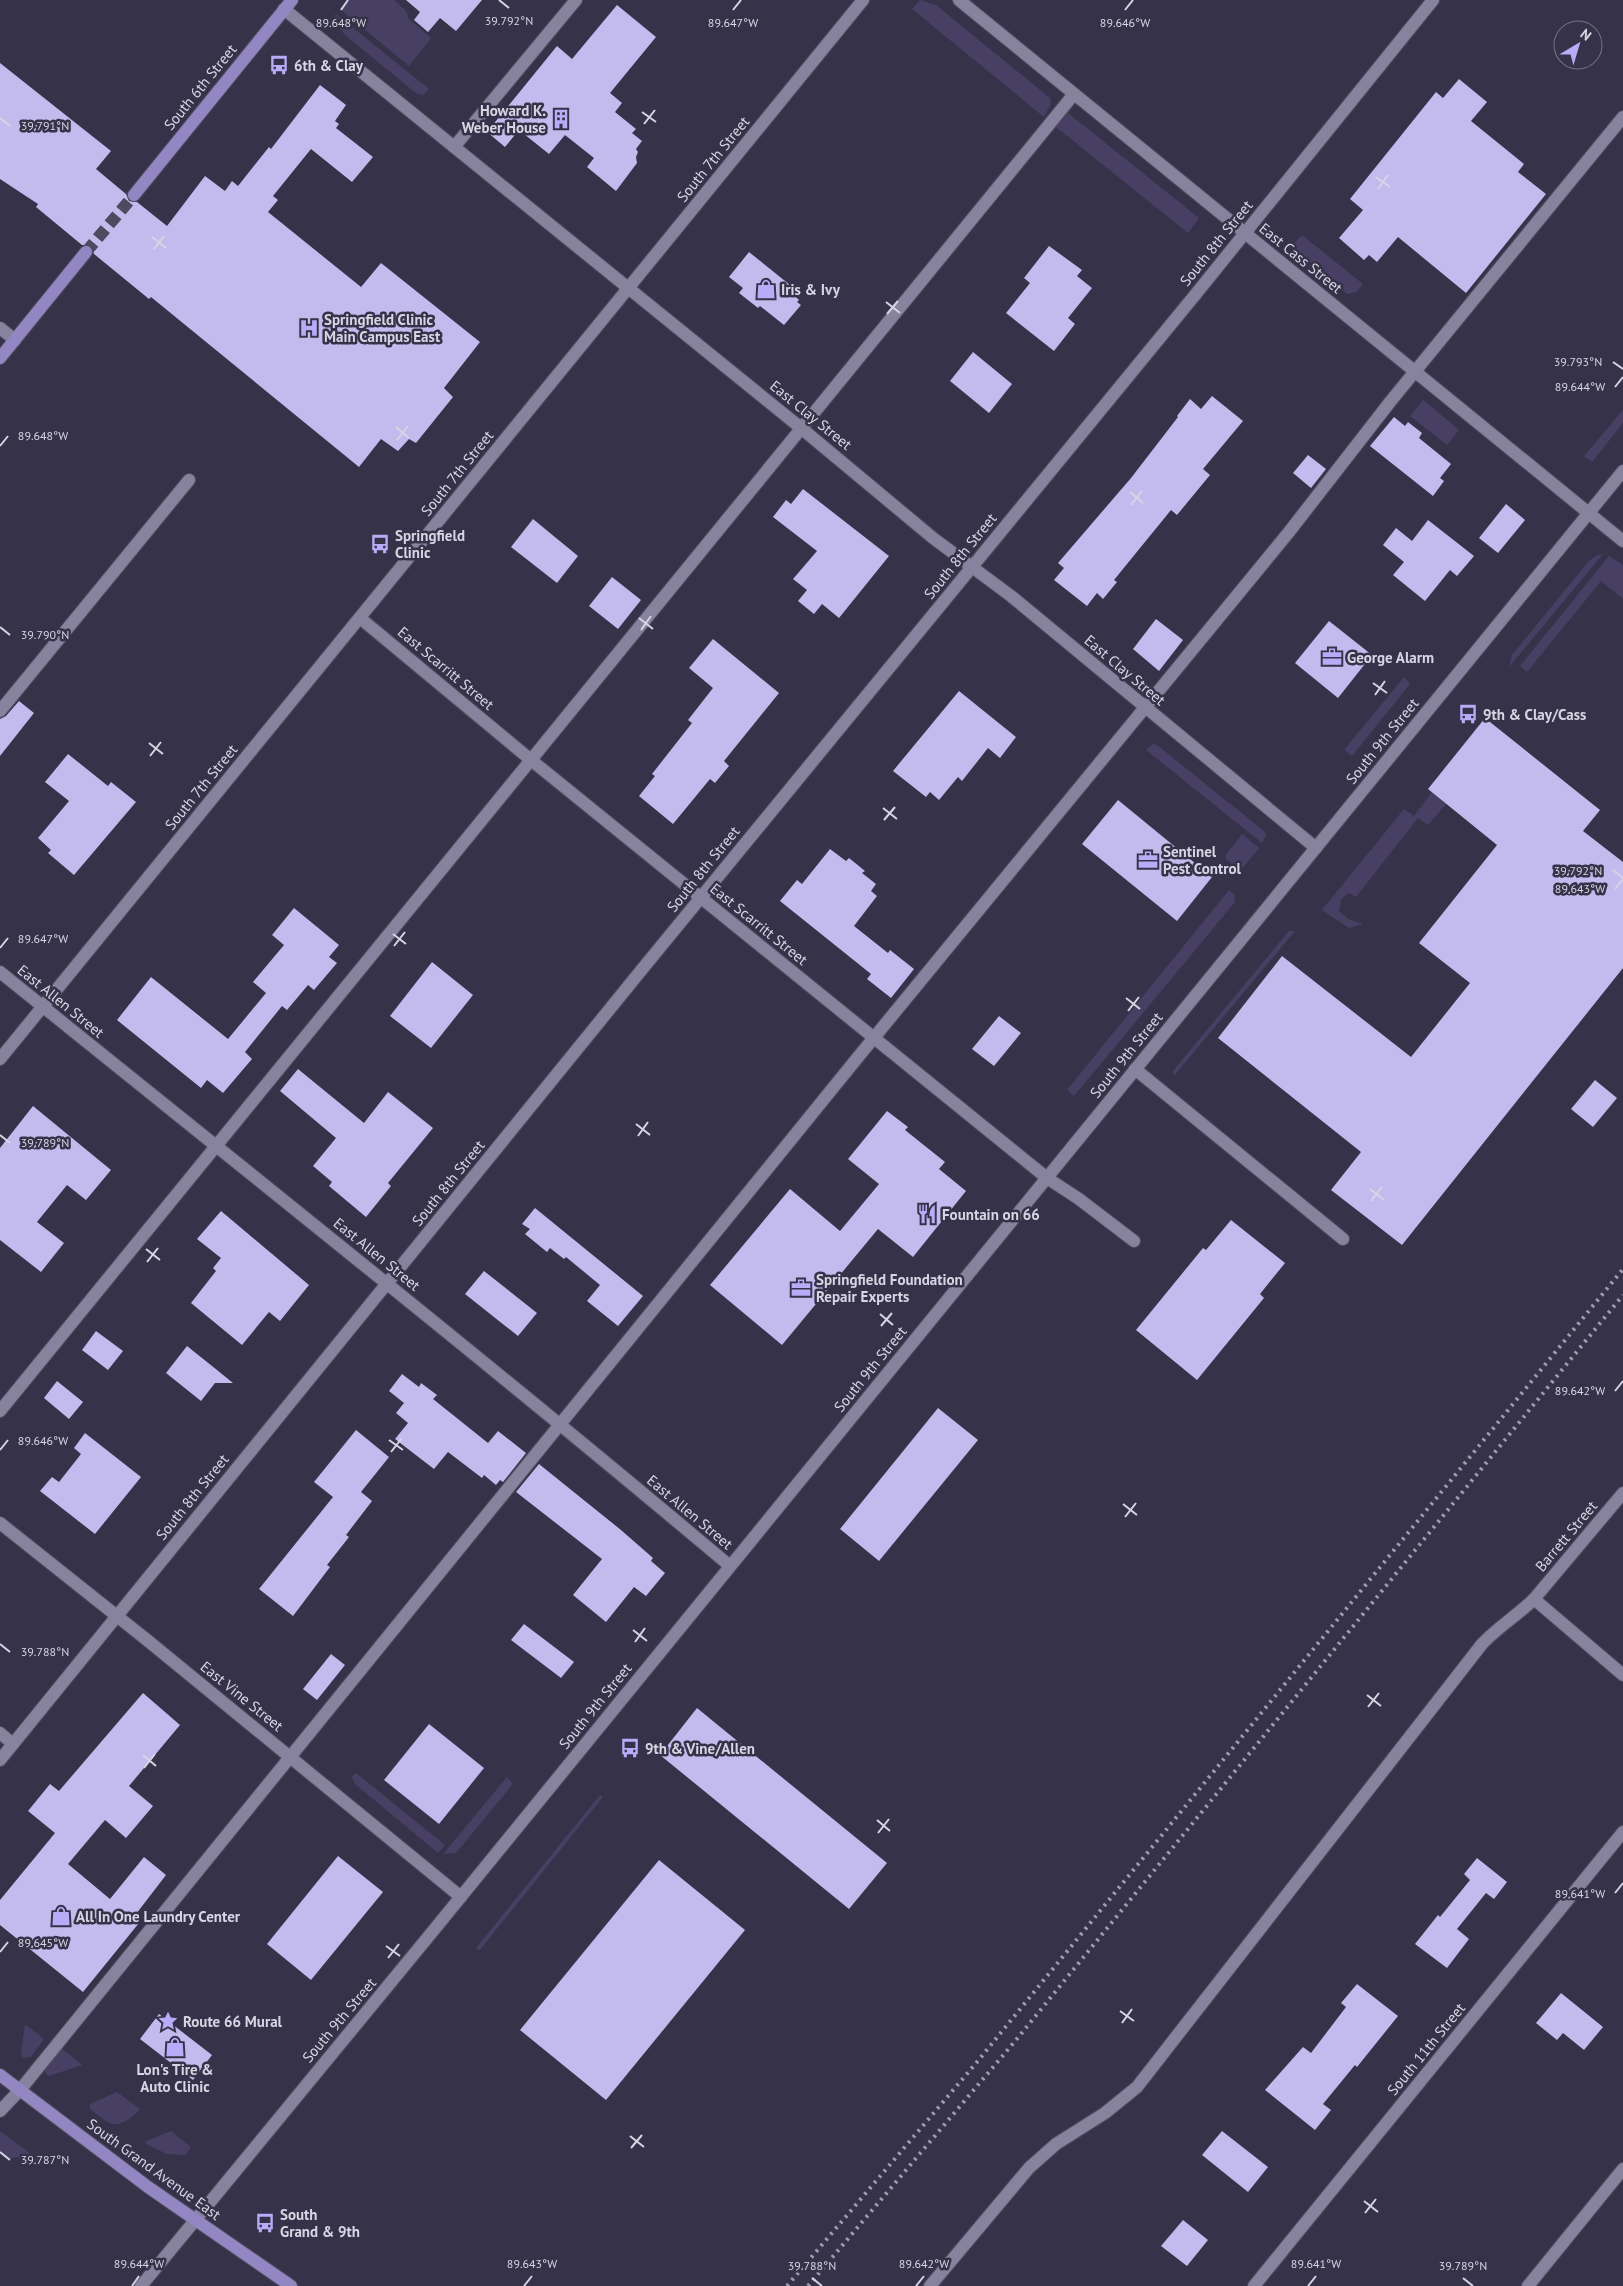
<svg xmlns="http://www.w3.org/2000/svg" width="1623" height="2286" font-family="'PT Sans',sans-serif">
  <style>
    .green { fill: #474064 }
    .building { fill: #c3bbee }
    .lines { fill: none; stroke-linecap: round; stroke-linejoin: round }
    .major-tunnel { stroke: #4e4a60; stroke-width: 12; stroke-dasharray: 12 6; stroke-linecap: butt }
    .minor-casing { stroke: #524e61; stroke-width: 14 }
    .major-casing { stroke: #524e61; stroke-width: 14 }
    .minor { stroke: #87839e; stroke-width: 12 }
    .major { stroke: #9287c3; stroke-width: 12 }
    .rail { stroke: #9f9dae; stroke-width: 4; stroke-dasharray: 2.5 5; stroke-linecap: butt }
    .ticks { fill: none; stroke: #d7d5e4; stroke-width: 2 }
    .labels { text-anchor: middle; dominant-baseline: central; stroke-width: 5; stroke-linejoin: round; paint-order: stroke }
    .poi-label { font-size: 15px; font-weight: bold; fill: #d7d5e4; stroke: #363249; text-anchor: start }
    .street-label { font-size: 15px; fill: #d7d5e4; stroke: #363249 }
    .ticks-label { font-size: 12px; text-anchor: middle; fill: #d7d5e4; stroke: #363249; stroke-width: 5; stroke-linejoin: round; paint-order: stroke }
  </style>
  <rect width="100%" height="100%" fill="#363249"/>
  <g class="green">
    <polygon points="347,0 394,0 406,11 409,19 431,38 409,66 340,9"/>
    <polygon points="920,0 936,5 1050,98 1051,104 1044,117 912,9"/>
    <polygon points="336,14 429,89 423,95 417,94 344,34 333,18"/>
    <polygon points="1068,113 1199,218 1188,233 1056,127"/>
    <polygon points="1302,235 1363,284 1357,292 1347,294 1291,247"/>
    <polygon points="1423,400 1459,430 1447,445 1410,416"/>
    <polygon points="1623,410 1623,423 1592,462 1584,456"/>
    <polygon points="1603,554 1509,667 1512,655 1588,562 1597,555"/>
    <polygon points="1609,556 1623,565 1623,599 1601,581 1527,672 1520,666"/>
    <polygon points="1404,677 1410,684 1352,756 1344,750"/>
    <polygon points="1153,744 1157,745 1264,831 1266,835 1262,843 1146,750"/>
    <polygon points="1432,792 1446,804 1428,825 1418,818 1356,897 1349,893 1341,899 1339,911 1348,919 1363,924 1349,928 1322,910 1404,809 1414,816"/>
    <polygon points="1242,834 1259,848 1240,871 1226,859 1225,856"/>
    <polygon points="1229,890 1234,894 1235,902 1074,1096 1067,1090"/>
    <polygon points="1289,931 1295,931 1174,1076 1173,1071 1177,1066"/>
    <polygon points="356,1773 445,1845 438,1853 355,1784 352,1777"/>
    <polygon points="507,1777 513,1784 456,1853 443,1854"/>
    <polygon points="600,1795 603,1797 479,1951 476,1948"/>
    <polygon points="25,2024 44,2039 31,2057 23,2058 21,2054"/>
    <polygon points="61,2048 82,2065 49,2076 45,2072 46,2067"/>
    <path d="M117,2092L140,2109C135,2116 119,2128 110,2123C103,2120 96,2113 90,2109V2104Z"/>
    <polygon points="0,2131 44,2164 38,2167 17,2157 7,2159 0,2153"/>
    <polygon points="171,2131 191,2147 185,2155 167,2154 146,2144 146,2141"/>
  </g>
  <g class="building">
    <polygon points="406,0 482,0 456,31 440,18 428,32 414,20 420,12"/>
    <polygon points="617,5 656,37 610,93 622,103 615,112 636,129 632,133 642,141 636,149 638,152 636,157 637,163 616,191 587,167 594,158 565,135 549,154 519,130 505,147 487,132 557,46 572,59"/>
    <polygon points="0,63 111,151 96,169 126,194 129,201 137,202 167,226 205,176 225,191 232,181 238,186 269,147 271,149 320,85 346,105 335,121 339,124 336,128 373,157 352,182 311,149 273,196 278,200 268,212 361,287 381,263 480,342 444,388 453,397 416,443 409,439 398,451 381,439 359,467 151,297 149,299 94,254 91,245 82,245 36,207 38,204 0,179"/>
    <polygon points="1459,79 1487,102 1471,121 1524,164 1518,172 1546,194 1466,293 1398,237 1377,262 1369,255 1364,260 1339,238 1363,210 1350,199 1436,92 1443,98"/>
    <polygon points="1049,246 1082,270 1077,276 1092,288 1068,318 1075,324 1054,351 1006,313 1030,283 1024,278"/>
    <polygon points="749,252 795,289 792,293 799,300 797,302 801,305 784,325 760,306 758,308 739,293 743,288 729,277"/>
    <polygon points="973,352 1012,384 989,413 950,381"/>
    <polygon points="1212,396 1243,421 1203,469 1210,475 1177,515 1171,510 1114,580 1117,582 1103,599 1097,593 1087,606 1054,580 1064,568 1058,563 1131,478 1178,417 1177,416 1190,399 1201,409"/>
    <polygon points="1394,417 1405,426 1408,422 1422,433 1419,438 1451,464 1440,478 1444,481 1433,496 1370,446"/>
    <polygon points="1308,455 1326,469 1311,488 1293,473"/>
    <polygon points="803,489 889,556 839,618 822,604 814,614 798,601 807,590 793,579 817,551 773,517 786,500 791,504"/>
    <polygon points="1506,504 1525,520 1498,553 1479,538"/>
    <polygon points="533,519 578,556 557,583 511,547"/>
    <polygon points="1428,520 1474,556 1457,576 1450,570 1425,601 1393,575 1404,562 1383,545 1396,528 1412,541"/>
    <polygon points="612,577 641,600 618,629 589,606"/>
    <polygon points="1156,619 1183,640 1159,671 1133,649"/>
    <polygon points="1329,621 1372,655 1338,698 1295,663"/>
    <polygon points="713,639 779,693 724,761 729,766 715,783 710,779 673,824 639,796 655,776 652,774 692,723 688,720 713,688 689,668"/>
    <polygon points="959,691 1016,737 1000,758 988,748 962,781 958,777 939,800 930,792 926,797 893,771"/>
    <polygon points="19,701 34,713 0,756 0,719 6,716"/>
    <polygon points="1485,718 1600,810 1583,831 1623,862 1623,968 1402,1245 1331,1190 1361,1152 1218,1038 1282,956 1411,1057 1470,983 1419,943 1497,845 1428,789"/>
    <polygon points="68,754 108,786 111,782 136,802 74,875 48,853 51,850 38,838 69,801 45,782"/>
    <polygon points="1118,800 1212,877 1177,921 1082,844"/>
    <polygon points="830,849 846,861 849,858 865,871 862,873 876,884 871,891 877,896 854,926 888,953 890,950 914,969 891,998 867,979 871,974 780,901 797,880 802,884"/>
    <polygon points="294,908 339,945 329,957 337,963 314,990 308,985 287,1010 282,1006 245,1052 252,1059 223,1093 207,1080 201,1088 117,1020 151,977 228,1039 266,993 253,982 284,945 272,935"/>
    <polygon points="432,962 473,995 431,1048 390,1016"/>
    <polygon points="999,1016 1021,1033 994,1066 972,1049"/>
    <polygon points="298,1069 364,1123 388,1092 433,1128 388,1183 391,1186 366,1217 329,1186 332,1182 313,1166 336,1138 280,1091"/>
    <polygon points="1595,1080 1617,1098 1593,1127 1571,1109"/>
    <polygon points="33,1106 111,1170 86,1200 67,1185 37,1222 64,1243 41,1272 0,1240 0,1148"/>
    <polygon points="887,1111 908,1127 905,1130 945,1162 939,1169 966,1191 913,1257 878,1229 782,1345 710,1285 790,1189 840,1231 879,1184 848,1159"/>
    <polygon points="535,1208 643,1296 618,1326 587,1301 600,1285 566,1257 564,1259 550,1248 547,1252 525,1234 530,1229 522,1224"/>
    <polygon points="221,1211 309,1285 280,1321 269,1312 242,1345 191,1303 216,1271 213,1268 221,1258 197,1239"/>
    <polygon points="1231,1220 1285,1263 1260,1294 1264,1298 1197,1380 1136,1330 1203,1248 1206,1250"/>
    <polygon points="484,1271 537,1313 518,1336 465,1294"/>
    <polygon points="96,1331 123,1351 108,1370 82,1350"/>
    <polygon points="187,1346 217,1370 233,1383 215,1383 201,1401 166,1373"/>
    <polygon points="402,1374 419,1387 421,1383 437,1395 433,1399 488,1443 498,1431 526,1453 503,1482 500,1480 496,1485 484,1475 482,1478 448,1452 434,1469 395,1439 408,1423 396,1413 404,1403 389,1391"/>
    <polygon points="57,1381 83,1402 69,1419 44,1398"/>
    <polygon points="938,1408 978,1440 879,1561 840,1529"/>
    <polygon points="356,1430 389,1457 361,1492 372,1501 346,1535 349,1537 327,1565 330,1567 293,1616 259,1589 333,1497 314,1482"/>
    <polygon points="85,1433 141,1477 95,1534 40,1491 52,1477 59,1482 81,1454 74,1448"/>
    <polygon points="539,1464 621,1530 653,1558 651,1561 665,1573 646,1596 634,1587 606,1622 573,1595 602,1559 516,1492"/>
    <polygon points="524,1624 574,1662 561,1678 511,1640"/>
    <polygon points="331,1654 345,1665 317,1700 303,1689"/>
    <polygon points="143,1693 180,1725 129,1786 153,1806 126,1838 105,1820 68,1864 110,1899 144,1857 166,1875 133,1918 139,1923 83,1992 0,1925 0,1900 55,1833 28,1811 50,1784 59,1791"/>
    <polygon points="697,1708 887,1863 849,1909 660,1755"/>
    <polygon points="429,1724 484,1768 439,1824 384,1780"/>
    <polygon points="338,1856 383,1892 311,1980 267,1944"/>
    <polygon points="1477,1858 1507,1882 1494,1899 1486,1893 1457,1929 1469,1939 1447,1968 1415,1944 1438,1915 1440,1917 1470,1880 1464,1874"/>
    <polygon points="659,1860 745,1930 606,2100 520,2030"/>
    <polygon points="1357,1984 1398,2016 1357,2067 1355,2065 1323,2104 1331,2110 1315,2130 1265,2090 1303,2047 1311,2053 1346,2007 1341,2003"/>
    <polygon points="1561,1993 1603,2027 1584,2050 1563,2033 1557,2040 1536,2023"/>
    <polygon points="159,2014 212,2055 193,2080 140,2039"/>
    <polygon points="1222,2131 1268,2167 1248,2192 1202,2155"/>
    <polygon points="1183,2220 1208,2240 1187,2266 1161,2246"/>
  </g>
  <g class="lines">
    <polyline class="major-tunnel" points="86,252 134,195"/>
    <defs>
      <g id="minor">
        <polyline points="959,0 1623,541"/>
        <polyline points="284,9 801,428 933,538 1011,596 1316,848"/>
        <polyline points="454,147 576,0"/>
        <polyline points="0,328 15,340"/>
        <polyline points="360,618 531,760 1047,1178 1079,1199 1134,1241"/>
        <polyline points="0,711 189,480"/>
        <path d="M0,972C244,1169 490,1364 730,1566"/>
        <polyline points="0,1059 863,0"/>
        <polyline points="1135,1069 1343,1239"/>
        <polyline points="0,1411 1074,94"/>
        <polyline points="0,1523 147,1640 461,1897"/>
        <polyline points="1534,1599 1623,1675"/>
        <polyline points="0,1733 13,1744"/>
        <polyline points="0,1760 639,973 1195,295 1433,0"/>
        <polyline points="0,2111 20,2090 854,1062 1289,532 1390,402 1623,117"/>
        <polyline points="141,2286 433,1931 1623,471"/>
        <path d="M930,2286L1029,2168L1056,2144L1105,2113L1137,2087L1482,1644C1499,1626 1518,1615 1534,1599L1623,1493"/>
        <polyline points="1254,2286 1623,1832"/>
        <polyline points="1528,2286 1623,2169"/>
      </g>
      <g id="major">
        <polyline points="134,195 292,0"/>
        <polyline points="0,358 86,252"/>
        <polyline points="0,2075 148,2187 291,2286"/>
      </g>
    </defs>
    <use href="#minor" class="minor-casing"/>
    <use href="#major" class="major-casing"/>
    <use href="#minor" class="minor"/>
    <use href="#major" class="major"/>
    <g class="rail">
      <polyline points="787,2286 977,2062 1623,1269"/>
      <polyline points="808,2286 1016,2040 1623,1295"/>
    </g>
  </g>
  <path class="ticks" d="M499,0L509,8M341,10L348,0M733,10L741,0M1125,10L1133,0M642,112L656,122M0,118L10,126M644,124L655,110M1376,177L1390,187M1378,189L1388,175M152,237L166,248M154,249L164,236M886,302L900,313M887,314L898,301M1613,362L1623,369M1615,387L1623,377M396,427L409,438M397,440L408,426M0,446L8,436M1130,492L1143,503M1131,505L1142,491M639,618L653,629M0,627L10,635M641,630L651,616M1373,683L1387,693M1375,695L1385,681M149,743L163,754M150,756L161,742M883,808L897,819M884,820L895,807M1613,870L1623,878M1615,889L1623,879M393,934L406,944M394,946L405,932M0,948L8,938M1126,998L1140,1009M1128,1011L1139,997M636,1124L650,1135M0,1135L10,1143M638,1136L648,1122M1370,1189L1384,1200M1371,1201L1382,1187M146,1249L160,1260M147,1262L158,1248M880,1314L893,1325M881,1326L892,1313M1615,1391L1623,1381M389,1440L403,1450M0,1450L8,1440M391,1452L402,1438M1123,1504L1137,1515M1125,1517L1136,1503M633,1630L647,1641M635,1642L645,1628M0,1644L10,1652M1367,1695L1381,1706M1368,1707L1379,1693M143,1755L156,1766M144,1768L155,1754M877,1820L890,1831M878,1833L889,1819M1615,1893L1623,1883M386,1946L400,1956M0,1952L8,1942M388,1958L399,1944M1120,2011L1134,2021M1122,2023L1132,2009M630,2136L644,2147M631,2148L642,2135M0,2152L10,2160M1364,2201L1378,2212M1365,2213L1376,2199M812,2278L822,2286M1463,2278L1473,2286M132,2286L139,2276M524,2286L532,2276M916,2286L924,2276M1308,2286L1316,2276"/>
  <defs>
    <symbol id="bus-bare" viewBox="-9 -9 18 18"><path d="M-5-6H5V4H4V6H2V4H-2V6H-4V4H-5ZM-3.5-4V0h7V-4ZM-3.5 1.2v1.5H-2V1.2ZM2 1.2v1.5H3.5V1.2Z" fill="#b9abf7" stroke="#363249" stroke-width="2.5" paint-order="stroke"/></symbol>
    <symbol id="building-bare" viewBox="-9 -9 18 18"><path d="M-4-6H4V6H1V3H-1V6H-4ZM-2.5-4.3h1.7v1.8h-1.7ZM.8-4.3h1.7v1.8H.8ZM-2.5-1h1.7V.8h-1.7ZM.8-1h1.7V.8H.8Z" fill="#b9abf7" stroke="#363249" stroke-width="2.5" paint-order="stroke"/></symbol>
    <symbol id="shop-bare" viewBox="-9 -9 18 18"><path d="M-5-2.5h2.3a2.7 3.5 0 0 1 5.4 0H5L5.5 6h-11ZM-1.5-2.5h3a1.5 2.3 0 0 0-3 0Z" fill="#b9abf7" stroke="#363249" stroke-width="2.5" paint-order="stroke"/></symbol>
    <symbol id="hospital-bare" viewBox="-9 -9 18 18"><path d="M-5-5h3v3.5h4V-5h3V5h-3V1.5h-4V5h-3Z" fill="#b9abf7" stroke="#363249" stroke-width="2.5" paint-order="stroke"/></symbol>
    <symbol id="office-bare" viewBox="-9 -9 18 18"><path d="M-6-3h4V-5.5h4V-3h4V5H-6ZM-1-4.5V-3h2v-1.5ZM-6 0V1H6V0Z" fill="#b9abf7" stroke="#363249" stroke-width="2.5" paint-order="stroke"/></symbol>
    <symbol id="restaurant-bare" viewBox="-9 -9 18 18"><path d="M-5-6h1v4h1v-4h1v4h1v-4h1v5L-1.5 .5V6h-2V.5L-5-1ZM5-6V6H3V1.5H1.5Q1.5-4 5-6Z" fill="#b9abf7" stroke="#363249" stroke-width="2.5" paint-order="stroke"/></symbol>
    <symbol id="sight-bare" viewBox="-9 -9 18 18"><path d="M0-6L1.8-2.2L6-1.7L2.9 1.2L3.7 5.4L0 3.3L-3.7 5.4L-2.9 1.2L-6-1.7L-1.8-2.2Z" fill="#b9abf7" stroke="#363249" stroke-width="2.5" paint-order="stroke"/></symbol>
  </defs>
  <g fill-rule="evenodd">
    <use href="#bus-bare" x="265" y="51" width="28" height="28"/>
    <use href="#building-bare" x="547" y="105" width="28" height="28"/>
    <use href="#shop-bare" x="752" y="275" width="28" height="28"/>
    <use href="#hospital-bare" x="295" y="314" width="28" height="28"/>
    <use href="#bus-bare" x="366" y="530" width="28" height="28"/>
    <use href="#office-bare" x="1318" y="643" width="28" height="28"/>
    <use href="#bus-bare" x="1454" y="700" width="28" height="28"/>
    <use href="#office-bare" x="1134" y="846" width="28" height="28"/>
    <use href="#restaurant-bare" x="913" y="1200" width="28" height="28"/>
    <use href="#office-bare" x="787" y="1274" width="28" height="28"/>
    <use href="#bus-bare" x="616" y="1734" width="28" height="28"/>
    <use href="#shop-bare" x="47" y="1902" width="28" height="28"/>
    <use href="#sight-bare" x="154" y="2007" width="28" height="28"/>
    <use href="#shop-bare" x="161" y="2033" width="28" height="28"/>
    <use href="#bus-bare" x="251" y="2209" width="28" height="28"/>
  </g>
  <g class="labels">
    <g class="poi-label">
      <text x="294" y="65">6th &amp; Clay</text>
      <text x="546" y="110" text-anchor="end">Howard K.<tspan x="546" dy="17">Weber House</tspan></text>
      <text x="781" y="289">Iris &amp; Ivy</text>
      <text x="324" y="319">Springfield Clinic<tspan x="324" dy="17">Main Campus East</tspan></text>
      <text x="395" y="535">Springfield<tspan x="395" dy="17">Clinic</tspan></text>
      <text x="1347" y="657">George Alarm</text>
      <text x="1483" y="714">9th &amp; Clay/Cass</text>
      <text x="1163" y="851">Sentinel<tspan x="1163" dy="17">Pest Control</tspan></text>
      <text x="942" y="1214">Fountain on 66</text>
      <text x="816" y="1279">Springfield Foundation<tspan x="816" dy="17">Repair Experts</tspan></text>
      <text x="645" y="1748">9th &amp; Vine/Allen</text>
      <text x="76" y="1916">All In One Laundry Center</text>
      <text x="183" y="2021">Route 66 Mural</text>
      <text x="175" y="2069" text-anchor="middle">Lon's Tire &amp;<tspan x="175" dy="17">Auto Clinic</tspan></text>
      <text x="280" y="2214">South<tspan x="280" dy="17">Grand &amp; 9th</tspan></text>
    </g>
    <g class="street-label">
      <text transform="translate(200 87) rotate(-51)">South 6th Street</text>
      <text transform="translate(713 159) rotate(-51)">South 7th Street</text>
      <text transform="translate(1216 243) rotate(-51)">South 8th Street</text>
      <text transform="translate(1301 258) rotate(39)">East Cass Street</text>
      <text transform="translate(811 415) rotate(39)">East Clay Street</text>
      <text transform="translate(457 473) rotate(-51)">South 7th Street</text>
      <text transform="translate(960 556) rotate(-51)">South 8th Street</text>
      <text transform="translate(446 668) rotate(40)">East Scarritt Street</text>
      <text transform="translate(1125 670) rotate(40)">East Clay Street</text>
      <text transform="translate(1382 741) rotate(-51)">South 9th Street</text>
      <text transform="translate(201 787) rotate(-51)">South 7th Street</text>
      <text transform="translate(703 869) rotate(-51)">South 8th Street</text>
      <text transform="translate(759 924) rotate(39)">East Scarritt Street</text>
      <text transform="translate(61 1001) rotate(39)">East Allen Street</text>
      <text transform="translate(1126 1055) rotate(-51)">South 9th Street</text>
      <text transform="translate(448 1183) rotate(-51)">South 8th Street</text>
      <text transform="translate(377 1254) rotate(39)">East Allen Street</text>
      <text transform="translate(870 1369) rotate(-51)">South 9th Street</text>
      <text transform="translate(192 1497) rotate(-51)">South 8th Street</text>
      <text transform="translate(690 1512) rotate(40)">East Allen Street</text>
      <text transform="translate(1566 1536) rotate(-50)">Barrett Street</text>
      <text transform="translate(242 1696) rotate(39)">East Vine Street</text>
      <text transform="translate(595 1706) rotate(-51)">South 9th Street</text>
      <text transform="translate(339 2020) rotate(-50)">South 9th Street</text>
      <text transform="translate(1426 2049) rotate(-51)">South 11th Street</text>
      <text transform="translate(154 2169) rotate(36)">South Grand Avenue East</text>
    </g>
  </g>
  <g class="ticks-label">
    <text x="509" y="25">39.792°N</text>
    <text x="341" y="27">89.648°W</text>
    <text x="733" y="27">89.647°W</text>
    <text x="1125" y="27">89.646°W</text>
    <text x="45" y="130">39.791°N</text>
    <text x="1578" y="366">39.793°N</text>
    <text x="1580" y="391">89.644°W</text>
    <text x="43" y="440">89.648°W</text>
    <text x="45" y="639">39.790°N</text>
    <text x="1578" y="875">39.792°N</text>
    <text x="1580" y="893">89.643°W</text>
    <text x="43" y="943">89.647°W</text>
    <text x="45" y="1147">39.789°N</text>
    <text x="1580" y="1395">89.642°W</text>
    <text x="43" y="1445">89.646°W</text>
    <text x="45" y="1656">39.788°N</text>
    <text x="1580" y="1898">89.641°W</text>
    <text x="43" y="1947">89.645°W</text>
    <text x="45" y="2164">39.787°N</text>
    <text x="139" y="2268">89.644°W</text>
    <text x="532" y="2268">89.643°W</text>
    <text x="924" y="2268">89.642°W</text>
    <text x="1316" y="2268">89.641°W</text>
    <text x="812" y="2270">39.788°N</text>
    <text x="1463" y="2270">39.789°N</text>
  </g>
  <g transform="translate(1578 45) rotate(38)"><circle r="24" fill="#363249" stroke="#767387"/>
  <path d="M0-4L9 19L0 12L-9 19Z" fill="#b9abf7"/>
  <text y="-8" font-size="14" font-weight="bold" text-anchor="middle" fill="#d7d5e4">N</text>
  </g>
</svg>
